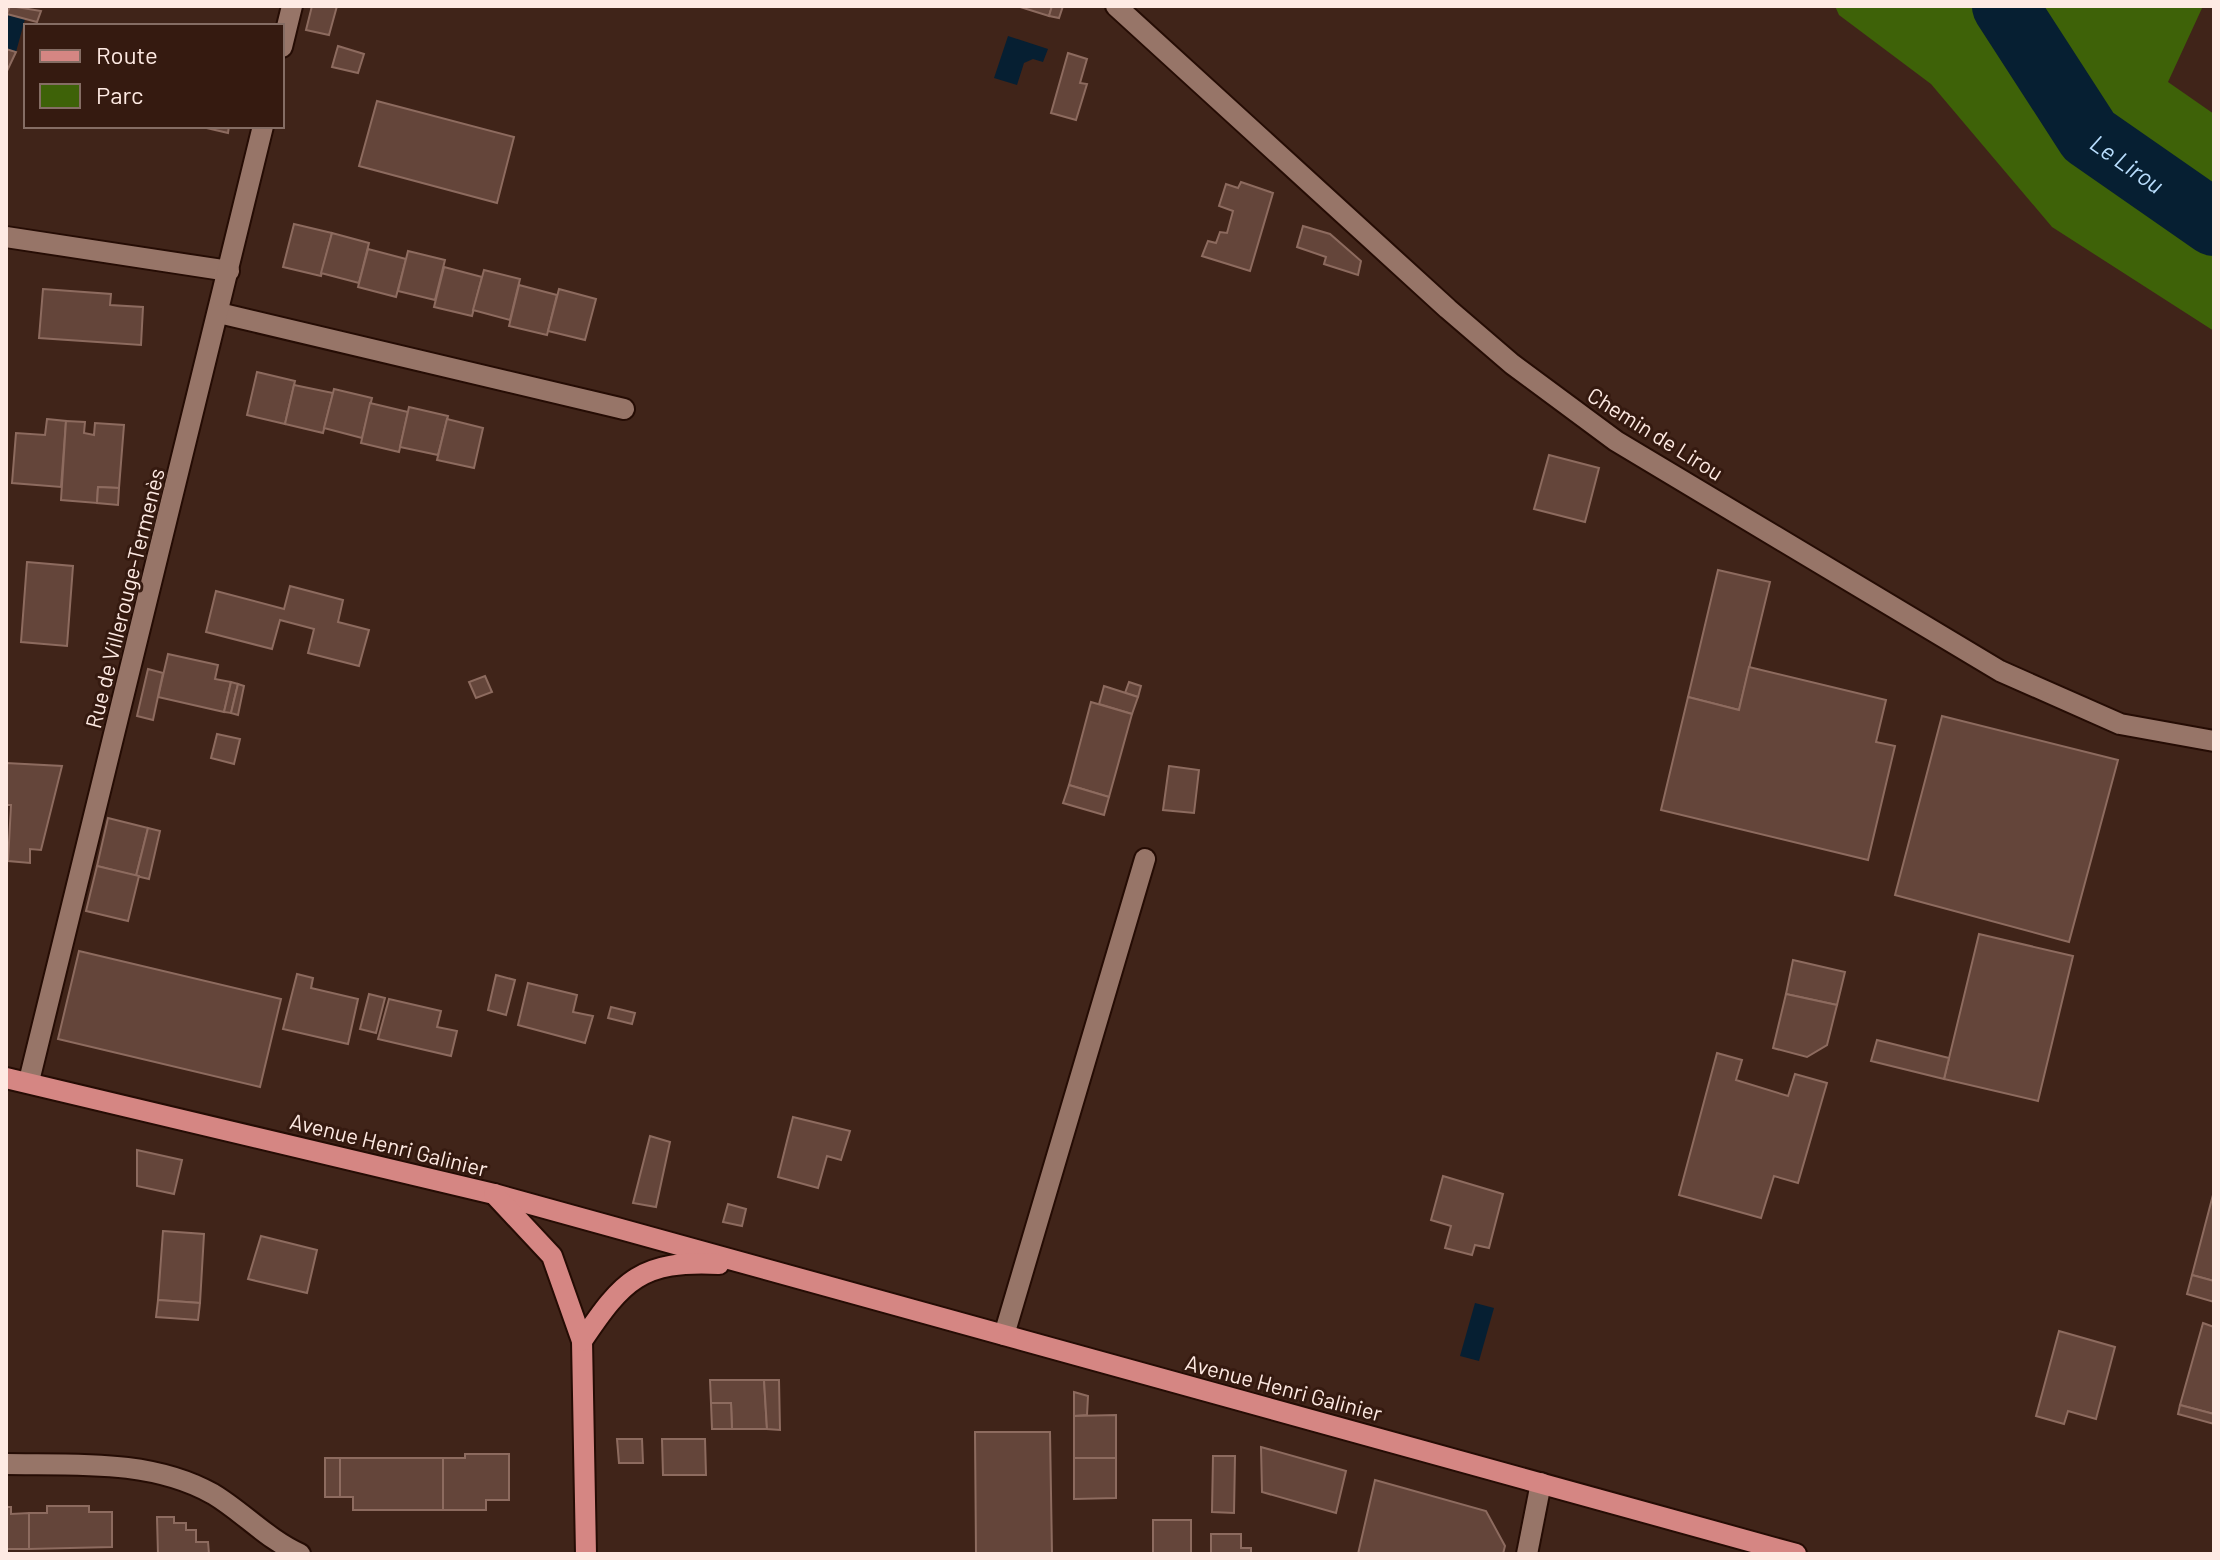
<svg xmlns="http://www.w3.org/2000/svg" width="2220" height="1560" font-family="Barlow,sans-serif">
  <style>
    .green { fill: #3e6208 }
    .water { fill: #061f32 }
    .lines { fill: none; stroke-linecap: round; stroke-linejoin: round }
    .river { stroke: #061f32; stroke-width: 66 }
    .building { fill: #64453a; stroke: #8d6b5f; stroke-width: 2 }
    .service-casing { stroke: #250c04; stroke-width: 24 }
    .minor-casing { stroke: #250c04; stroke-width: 24 }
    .primary-casing { stroke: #250c04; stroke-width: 24 }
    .service { stroke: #977568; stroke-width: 20 }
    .minor { stroke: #977568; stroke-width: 20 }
    .primary { stroke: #d58683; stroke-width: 20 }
    .labels { text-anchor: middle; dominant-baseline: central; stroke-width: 6; stroke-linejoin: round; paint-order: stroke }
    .street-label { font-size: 22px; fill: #feeae3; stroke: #351a10 }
    .water-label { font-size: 24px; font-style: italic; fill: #b8ddfd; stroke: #351a10 }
  </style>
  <rect width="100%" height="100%" fill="#402419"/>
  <polygon class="green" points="1835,6 2203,6 2168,82 2214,114 2214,331 2052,227 1931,84 1839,15"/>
  <g class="water">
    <polygon points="6,13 25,19 16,52 6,49"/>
    <polygon points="1008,36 1048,49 1043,62 1033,59 1024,63 1017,85 994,78"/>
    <polygon points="1475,1303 1494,1308 1479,1361 1460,1356"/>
  </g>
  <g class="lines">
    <path class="river" id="s1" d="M2005,6L2089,136L2214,223"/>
  </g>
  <g class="building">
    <polygon points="10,6 41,11 37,22 7,14"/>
    <polygon points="312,6 337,6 329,35 306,30"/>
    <polygon points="1017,6 1052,6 1049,16"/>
    <polygon points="1052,6 1063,6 1059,18 1049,16"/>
    <polygon points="338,46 364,54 358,73 332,67"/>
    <polygon points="6,49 16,52 6,73"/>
    <polygon points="1068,53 1087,59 1080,83 1087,84 1076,120 1051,113"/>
    <polygon points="377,101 514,137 497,203 359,166"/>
    <polygon points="198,126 229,126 228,133"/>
    <polygon points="1241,182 1273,193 1250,271 1202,256 1208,241 1216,243 1220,232 1227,233 1233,211 1219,206 1226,184 1238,188"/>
    <polygon points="294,224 332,233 321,276 283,267"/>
    <polygon points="1303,226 1330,234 1361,261 1358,275 1324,264 1326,257 1297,247"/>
    <polygon points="332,233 369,243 359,283 321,273"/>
    <polygon points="368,249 406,259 396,297 358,287"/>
    <polygon points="408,251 445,260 435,300 398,291"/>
    <polygon points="444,267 482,277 472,316 434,307"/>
    <polygon points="484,270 520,279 510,320 473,310"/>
    <polygon points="519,285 557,295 547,335 509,326"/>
    <polygon points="43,289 111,294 110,305 143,307 141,345 39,338"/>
    <polygon points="559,289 596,299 585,340 548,331"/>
    <polygon points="257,372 295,381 285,424 247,415"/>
    <polygon points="294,385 333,393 323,433 285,424"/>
    <polygon points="334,389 372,398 362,438 324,428"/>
    <polygon points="370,403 408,412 399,452 361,443"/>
    <polygon points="409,407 448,416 438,455 400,447"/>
    <polygon points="47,419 66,421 61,487 12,483 16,433 45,435"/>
    <polygon points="447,419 483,428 474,468 437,460"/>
    <polygon points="66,421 85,422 84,433 94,435 95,423 124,425 119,488 98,487 97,503 61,500"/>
    <polygon points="1549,455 1599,468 1585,522 1534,509"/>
    <polygon points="98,487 119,488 118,505 97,503"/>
    <polygon points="27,562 73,566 67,646 21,642"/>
    <polygon points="1718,570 1770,582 1739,710 1688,697"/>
    <polygon points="290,586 343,600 338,622 369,630 359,666 308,653 314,629 280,620 272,649 206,632 216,591 284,609"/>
    <polygon points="168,654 218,665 215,679 231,682 224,712 158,697"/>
    <polygon points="1749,667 1886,700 1876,742 1895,746 1868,860 1661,810 1688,697 1739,710"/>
    <polygon points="148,669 163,673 153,720 137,716"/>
    <polygon points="485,676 492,692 476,698 469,682"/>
    <polygon points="231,682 238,684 231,713 224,712"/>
    <polygon points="1129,682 1141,686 1138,697 1125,693"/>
    <polygon points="238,684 244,686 238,715 231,713"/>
    <polygon points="1104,686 1138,697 1132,714 1099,704"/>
    <polygon points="1091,702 1132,714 1109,797 1069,785"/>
    <polygon points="1942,716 2118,760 2069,942 1895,895"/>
    <polygon points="217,734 240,739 234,764 211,758"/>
    <polygon points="6,763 62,766 41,850 30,849 30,863 8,861 11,805 6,805"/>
    <polygon points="1169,766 1199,770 1194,813 1163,810"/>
    <polygon points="1069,785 1109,797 1104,815 1063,803"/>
    <polygon points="108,818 148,828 136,876 97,866"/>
    <polygon points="148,828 160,831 149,879 136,876"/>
    <polygon points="97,866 139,876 128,921 86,911"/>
    <polygon points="1979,934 2073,956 2038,1101 1944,1079"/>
    <polygon points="79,951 281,999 260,1087 58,1039"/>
    <polygon points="1793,960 1845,972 1837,1005 1786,994"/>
    <polygon points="297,974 313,978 311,988 358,999 348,1044 283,1029"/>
    <polygon points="496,975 515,980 506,1015 488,1010"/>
    <polygon points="528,983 577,995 573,1012 593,1016 585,1043 518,1025"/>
    <polygon points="369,994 385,998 376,1033 360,1029"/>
    <polygon points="1786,994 1837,1005 1827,1045 1807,1057 1773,1048"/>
    <polygon points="389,999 441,1011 437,1027 457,1031 451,1056 378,1039"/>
    <polygon points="611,1007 635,1013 632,1024 608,1018"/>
    <polygon points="1877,1040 1949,1058 1944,1079 1871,1061"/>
    <polygon points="1717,1053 1742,1060 1736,1080 1788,1096 1795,1074 1827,1083 1798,1183 1774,1176 1761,1218 1679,1195"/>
    <polygon points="793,1117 850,1131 841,1160 827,1156 818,1188 778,1177"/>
    <polygon points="650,1136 670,1142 656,1207 633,1203"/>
    <polygon points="137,1150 182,1160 174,1194 137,1186"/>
    <polygon points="1443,1176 1503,1194 1489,1248 1475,1245 1472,1255 1445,1248 1451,1226 1431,1220"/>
    <polygon points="2214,1191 2214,1281 2192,1275"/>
    <polygon points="728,1204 746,1209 742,1226 723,1222"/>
    <polygon points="163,1231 204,1234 200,1303 158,1300"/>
    <polygon points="261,1236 317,1250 307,1293 248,1279"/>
    <polygon points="2192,1275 2214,1281 2214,1302 2187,1294"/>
    <polygon points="158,1300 200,1303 198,1320 156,1317"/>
    <polygon points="2203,1323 2214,1327 2214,1414 2180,1405"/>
    <polygon points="2059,1331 2115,1347 2096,1419 2068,1411 2064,1424 2036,1416"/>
    <polygon points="710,1380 764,1380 767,1429 732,1429 731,1403 711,1403"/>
    <polygon points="764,1380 779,1380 780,1430 767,1429"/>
    <polygon points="1074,1392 1088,1396 1087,1415 1074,1416"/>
    <polygon points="711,1403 731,1403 732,1429 712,1429"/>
    <polygon points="2180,1405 2214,1414 2214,1424 2178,1414"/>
    <polygon points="1116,1415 1116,1458 1074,1458 1074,1416"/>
    <polygon points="975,1432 1050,1432 1052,1554 976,1554"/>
    <polygon points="617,1439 642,1439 643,1463 619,1463"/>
    <polygon points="662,1439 705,1439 706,1475 663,1475"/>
    <polygon points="1261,1447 1346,1471 1336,1513 1262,1492"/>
    <polygon points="465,1454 509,1454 509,1500 486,1500 486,1510 443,1510 443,1458 465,1458"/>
    <polygon points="1213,1456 1235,1456 1234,1513 1212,1512"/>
    <rect x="325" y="1458" width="15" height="39"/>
    <polygon points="340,1458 443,1458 443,1510 353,1510 353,1497 340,1497"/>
    <polygon points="1074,1458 1116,1458 1116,1498 1074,1499"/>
    <polygon points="1375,1480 1486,1511 1505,1546 1503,1554 1358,1554"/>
    <polygon points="47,1506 89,1506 89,1512 112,1512 112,1547 29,1549 29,1513 47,1513"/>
    <polygon points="6,1507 11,1507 11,1514 29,1513 29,1549 6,1549"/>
    <polygon points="157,1517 174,1517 174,1523 186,1523 186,1530 196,1530 196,1542 208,1542 209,1554 158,1554"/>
    <rect x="1153" y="1520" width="38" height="34"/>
    <polygon points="1211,1534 1241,1534 1241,1548 1251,1548 1251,1554 1211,1554"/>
  </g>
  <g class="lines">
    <defs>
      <g id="service">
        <polyline points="219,313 624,409"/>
        <polyline points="1004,1335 1145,859"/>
      </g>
      <g id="minor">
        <polyline points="1116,6 1448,309 1512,364 1616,441 2000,671 2120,724 2214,741"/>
        <polyline points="282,47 292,6"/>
        <polyline points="6,237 229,271"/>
        <polyline points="29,1081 263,126"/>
        <path d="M6,1464C74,1465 151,1459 213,1494C243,1512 267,1539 300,1554"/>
        <polyline points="1527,1554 1541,1483"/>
      </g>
      <g id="primary">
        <polyline points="6,1078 494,1194 1796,1554"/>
        <polyline points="494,1194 552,1256 582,1341 586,1554"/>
        <path d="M582,1341C623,1280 641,1260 719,1264"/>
      </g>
    </defs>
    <use href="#service" class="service-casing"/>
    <use href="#minor" class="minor-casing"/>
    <use href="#primary" class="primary-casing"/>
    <use href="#service" class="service"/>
    <use href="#minor" class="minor"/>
    <use href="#primary" class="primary"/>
  </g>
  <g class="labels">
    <g class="street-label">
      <text transform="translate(1656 433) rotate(32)">Chemin de Lirou</text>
      <text transform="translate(124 598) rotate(-76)">Rue de Villerouge-Termenès</text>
      <text transform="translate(389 1144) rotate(14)">Avenue Henri Galinier</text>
      <text transform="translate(1284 1387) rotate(15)">Avenue Henri Galinier</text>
    </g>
    <g class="water-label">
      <text stroke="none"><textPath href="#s1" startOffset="202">Le Lirou</textPath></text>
    </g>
  </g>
  <rect width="2220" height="1560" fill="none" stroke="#feeae3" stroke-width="16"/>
  <rect x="24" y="24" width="260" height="104" fill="#351a10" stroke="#856d64" stroke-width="2"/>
  <rect x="40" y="50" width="40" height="12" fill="#d58683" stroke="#856d64" stroke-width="2"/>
  <text x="96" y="64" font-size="24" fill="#feeae3">Route</text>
  <rect x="40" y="84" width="40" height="24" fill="#3e6208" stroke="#856d64" stroke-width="2"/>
  <text x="96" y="104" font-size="24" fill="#feeae3">Parc</text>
</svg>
